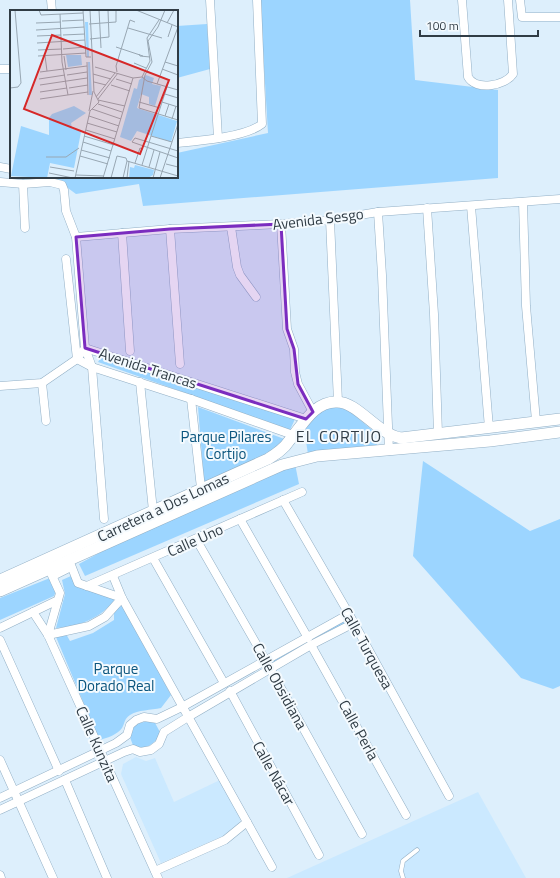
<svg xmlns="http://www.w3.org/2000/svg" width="560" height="878" font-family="'Titillium Web',sans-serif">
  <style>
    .built { fill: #cbe9ff }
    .green { fill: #9cd5ff }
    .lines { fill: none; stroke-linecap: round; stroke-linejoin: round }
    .lane-casing { stroke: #92afc5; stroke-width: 5 }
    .street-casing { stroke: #92afc5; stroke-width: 9 }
    .secondary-casing { stroke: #92afc5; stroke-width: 12 }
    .lane { stroke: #fff; stroke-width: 4 }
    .street { stroke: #fff; stroke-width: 8 }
    .secondary { stroke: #fff; stroke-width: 11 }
    .marked { fill: #7b2cbf; fill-opacity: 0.2; stroke: #7b2cbf; stroke-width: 3; stroke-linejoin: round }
    .labels { text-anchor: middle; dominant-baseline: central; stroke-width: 4; stroke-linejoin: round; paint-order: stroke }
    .street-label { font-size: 15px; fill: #303c45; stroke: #f4fafe }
    .park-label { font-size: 15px; fill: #0a557e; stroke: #f4fafe }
    .neighbourhood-label { font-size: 16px; letter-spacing: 1px; fill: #303c45; stroke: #f4fafe }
    .inset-road { fill: none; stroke: #98a7b3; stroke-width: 1 }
    .view { fill: #d62828; fill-opacity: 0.15; stroke: #d62828; stroke-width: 2 }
    .inset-edge { fill: none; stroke: #303c45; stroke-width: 2 }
  </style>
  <rect width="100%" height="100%" fill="#ddeffc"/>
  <g class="built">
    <polygon points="136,757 146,761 155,758 174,802 220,780 241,817 239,824 223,836 161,863 121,774 123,764"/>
    <polygon points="478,792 526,878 287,878"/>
  </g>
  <g class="green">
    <polygon points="260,0 410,0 415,80 498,90 498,178 143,206 139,184 76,194 53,177 177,177 177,153 268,133"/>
    <polygon points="207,24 210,69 177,78 177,26"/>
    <polygon points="102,356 295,419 290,430 98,362"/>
    <polygon points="335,404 352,413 372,430 378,448 308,454 304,429 316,410"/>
    <polygon points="198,407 287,440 270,454 204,483"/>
    <polygon points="423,461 530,531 560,519 560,686 553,689 521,678 413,556"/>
    <polygon points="295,464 299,484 85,576 79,564 121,541"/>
    <path d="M71,576L115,599C102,618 78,627 56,628L65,594L62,580Z"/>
    <polygon points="50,578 56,591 54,596 0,620 0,598"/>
    <path d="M123,605L171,695L161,708C151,710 138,710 130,715C124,719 125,723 122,728C117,735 107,738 99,740L56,637L66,634L70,641L93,633L114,620V610Z"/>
    <polygon points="348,617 351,621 271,665 269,661"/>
    <path d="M154,721L161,734C153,745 147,749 134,748L128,732C135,722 143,722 154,721Z"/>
  </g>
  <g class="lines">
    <defs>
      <polyline id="lane" points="403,878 401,871 403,861 417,850"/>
      <g id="street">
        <polyline points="51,0 52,11"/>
        <polyline points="210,0 218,138"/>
        <path d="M462,0L468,77C476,91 505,86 513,74L508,0"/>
        <polyline points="520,0 522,17 560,17"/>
        <polyline points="0,69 11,69"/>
        <path d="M177,143C198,141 246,137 262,124L257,0"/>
        <polyline points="0,167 11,169"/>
        <polyline points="0,182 23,184 50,182 62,185 64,190 66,211 76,237 85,348 92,367 104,519"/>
        <polyline points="23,184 25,228"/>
        <polyline points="523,202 526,306 536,421"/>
        <polyline points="471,206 489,428"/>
        <polyline points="427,208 434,314 438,434"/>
        <polyline points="378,212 382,275 389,451"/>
        <polyline points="330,220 338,402"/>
        <polyline points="281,224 287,329 294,349 295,372 298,384 313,412"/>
        <polyline points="231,227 237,267 240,275 256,297"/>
        <polyline points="170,229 180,364"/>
        <polyline points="122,233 130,351"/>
        <polyline points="76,237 170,229 281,224 330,220 378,212 560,199"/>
        <polyline points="66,259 77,359"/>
        <polyline points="77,359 92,367 191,399 293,435"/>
        <polyline points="140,382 153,511"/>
        <polyline points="42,383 46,421"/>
        <polyline points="0,386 42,383 77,359 85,348 306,419"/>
        <polyline points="191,399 201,488"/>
        <polyline points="283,500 349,614 449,796"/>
        <polyline points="240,519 308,638"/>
        <polyline points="196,539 266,661 362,834"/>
        <polyline points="153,558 224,683"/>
        <polyline points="53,576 71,567"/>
        <polyline points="113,576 122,598 272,867"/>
        <polyline points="87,586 302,492"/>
        <polyline points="58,600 48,635 89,626 105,617 122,598 78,583 69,560"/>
        <polyline points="33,612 48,635 158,878"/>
        <polyline points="0,628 58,600 60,593 49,569"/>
        <polyline points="0,640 59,771"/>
        <polyline points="311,645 406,815"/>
        <polyline points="230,691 319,855"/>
        <polyline points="0,760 53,878"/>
        <polyline points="65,780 107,878"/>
        <polyline points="0,798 116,743 127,735 130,725 136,720 144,717 157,719 182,707 349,614"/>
        <polyline points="0,810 124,752 133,749 140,752 151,750 159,744 164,732 188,717 311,645 354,623"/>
        <polyline points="155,871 225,840 247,822"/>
        <polyline points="0,875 1,878"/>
      </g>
      <g id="secondary">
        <path d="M0,580L268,459C276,454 284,449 289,441C302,426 314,401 337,402C358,402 377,434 401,438L560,419"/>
        <polyline points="0,591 282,465 317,456 490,441 560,432"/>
      </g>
    </defs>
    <use href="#lane" class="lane-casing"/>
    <use href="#street" class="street-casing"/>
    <use href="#secondary" class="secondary-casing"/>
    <use href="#lane" class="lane"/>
    <use href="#street" class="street"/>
    <use href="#secondary" class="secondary"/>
  </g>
  <path class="marked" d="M281,224L287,329L294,349L298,384L313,412L306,419L85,348L76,237L170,229Z"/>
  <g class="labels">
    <g class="street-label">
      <text transform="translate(318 219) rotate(-7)">Avenida Sesgo</text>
      <text transform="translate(148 368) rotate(18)">Avenida Trancas</text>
      <text transform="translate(163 507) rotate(-25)">Carretera a Dos Lomas</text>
      <text transform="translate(195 540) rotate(-24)">Calle Uno</text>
      <text transform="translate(367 648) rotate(61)">Calle Turquesa</text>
      <text transform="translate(280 686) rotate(61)">Calle Obsidiana</text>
      <text transform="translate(359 730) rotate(61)">Calle Perla</text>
      <text transform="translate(97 744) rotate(66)">Calle Kunzita</text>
      <text transform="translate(274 773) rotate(61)">Calle Nácar</text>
    </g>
    <g class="park-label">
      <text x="226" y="436">Parque Pilares<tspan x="226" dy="17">Cortijo</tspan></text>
      <text x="116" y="668">Parque<tspan x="116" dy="17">Dorado Real</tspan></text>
    </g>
    <g class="neighbourhood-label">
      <text x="339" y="436">EL CORTIJO</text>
    </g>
  </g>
  <g transform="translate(10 10)">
    <rect width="168" height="168" fill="#ddeffc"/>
    <path d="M75,12H78L79,47H77ZM56,45H71L72,55L58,57ZM78,52H80L82,85H79ZM136,65L144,68L142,74L151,76L145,96L139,94V87L131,84L127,98L167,111L161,132L127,121L121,131L110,127L124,78L127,79L129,70ZM64,96L76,103L61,113L62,118L71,122L64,158L40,153L37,168L1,166L11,116L39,125V108L42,104ZM125,155L144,160L143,165L138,168H119L120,157L124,158Z" fill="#9cd5ff"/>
    <path class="inset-road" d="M29,0L31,5L73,3M73,0L76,47H81M89,0L91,38M126,0L168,17M155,0L148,17L138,31L142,52L135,65L129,98L168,110M50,4L52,52L58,85M52,11L74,10M26,13L51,12M157,13L164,0M79,14L106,12V0M118,18L152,28M26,20L74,17M53,25L75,24M27,26L51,25M158,27L162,15M80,29L99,27L98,0M27,33L75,30M106,37L133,46M53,39L75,37M28,40L52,39M129,44L130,46L140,47M28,46L76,43M35,46L37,61M54,46L56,60M77,52L78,85M155,52L168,56M124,53L136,58M85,57L123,68L132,67L137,71L168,80M152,59L168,65M30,62L77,56M107,62L106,56L120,10L125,12M83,64L101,69M57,65L77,62M132,67L140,51L137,28L149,10M29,69L55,65M106,69L122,74M84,72L96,75M147,74L168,17M30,75L77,68M101,75L120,81M0,78L8,77L11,73L5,0M59,78L78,75M30,82L57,78M155,84L168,88M86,87L105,63M30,89L78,82M88,89L108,63M88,90L115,96M129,92L150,98M152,92L168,97M88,94L112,102M82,99L111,109M79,101L83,81M79,106L109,116M155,106L159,94M162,109L166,96M77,113L107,122M76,120L105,129M74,126L104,135M141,126L157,77M73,132L101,141M71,140L100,148M168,141L125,128L122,132L168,148M70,146L98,154M36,147H56L69,138M125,153L130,138L133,139M156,154L168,157M132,155L141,126L162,132M40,157L64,161M139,157L144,140M39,163L63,168M66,165L94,166M65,168L80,101L89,92L84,82L80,0M93,168L123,68M101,168L107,146L116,148L117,151M113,168L117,151L168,166M117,168L119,151M143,168L150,142M150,168L168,114"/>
    <path class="view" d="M42,25L159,70L130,144L14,99Z"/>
    <rect width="168" height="168" class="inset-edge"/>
  </g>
  <path d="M420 30v6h118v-6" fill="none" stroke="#303c45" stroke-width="2"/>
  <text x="426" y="30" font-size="12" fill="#303c45" stroke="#f4fafe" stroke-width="3" paint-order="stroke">100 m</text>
</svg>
